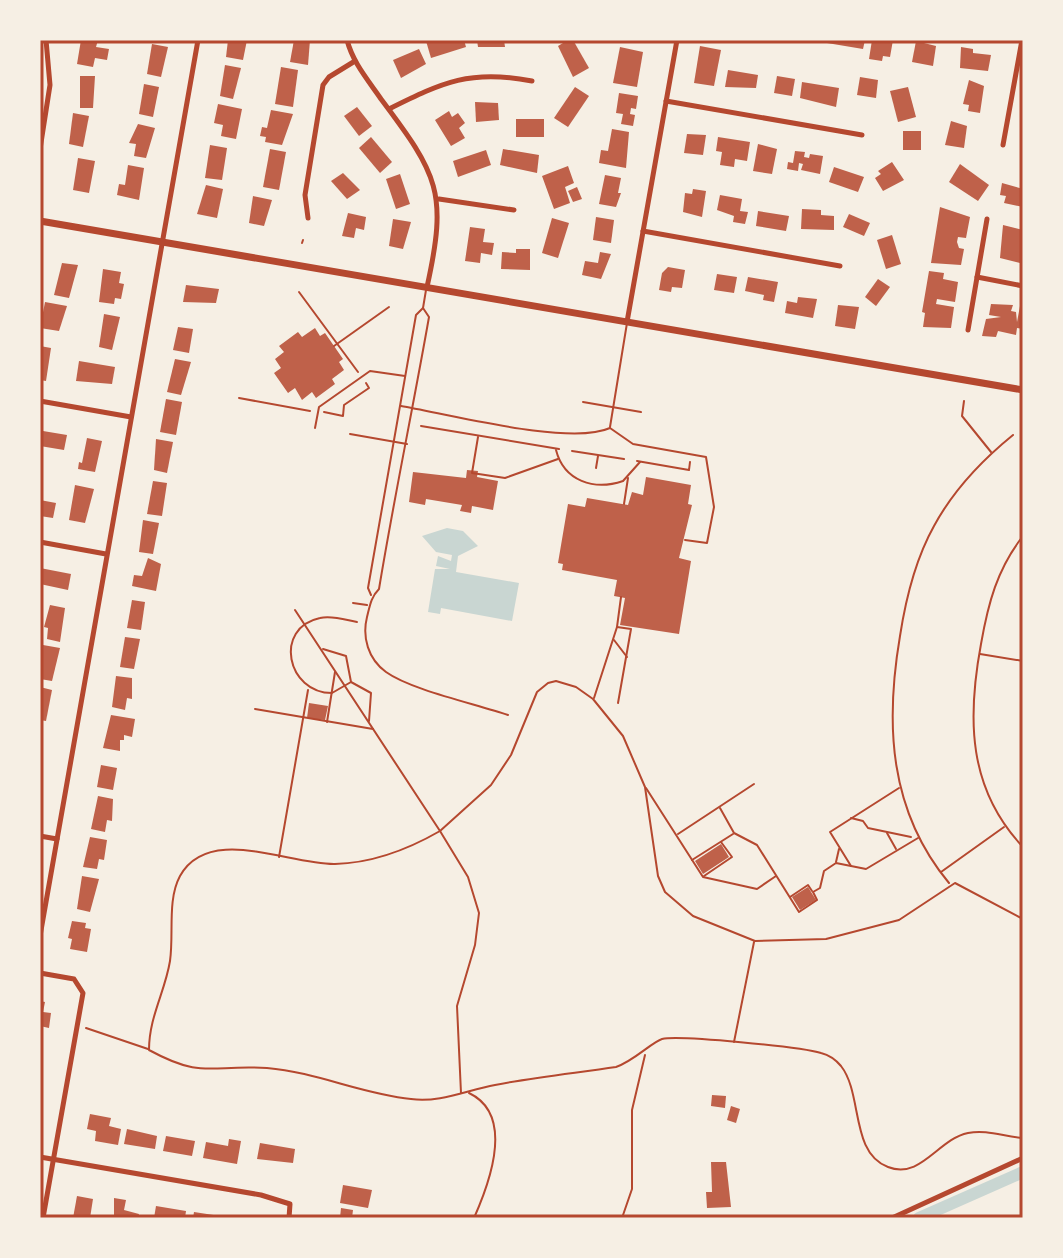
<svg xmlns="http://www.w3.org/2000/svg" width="1063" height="1258" font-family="Figtree,sans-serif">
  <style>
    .water { fill: #c9d6d2 }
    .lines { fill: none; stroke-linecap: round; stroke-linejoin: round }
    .canal { stroke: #c9d6d2; stroke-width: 12 }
    .building { fill: #bf614a }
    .path { stroke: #b5482f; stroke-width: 2 }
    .service { stroke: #b5482f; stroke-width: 2 }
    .minor { stroke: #b5482f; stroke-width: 5 }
    .secondary { stroke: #b5482f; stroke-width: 7 }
    .neatline { fill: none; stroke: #b5482f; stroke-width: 3 }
  </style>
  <rect width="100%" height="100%" fill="#f6efe4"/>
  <polygon class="water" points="447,528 463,531 478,546 458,556 456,572 519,583 512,621 441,608 440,614 428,612 435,569 450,569 436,566 438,556 451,561 452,555 436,552 422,536"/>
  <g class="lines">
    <polyline class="canal" points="919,1218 1023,1172"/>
  </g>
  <g class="building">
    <polygon points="81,40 98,40 96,47 109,49 107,60 95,58 93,67 77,64"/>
    <polygon points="228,40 247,40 243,60 226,57"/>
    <polygon points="294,40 310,40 308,65 290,62"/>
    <polygon points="464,40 466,47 431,58 426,41"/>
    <polygon points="477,40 504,40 505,47 478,47"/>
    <polygon points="568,40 573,40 589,68 573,77 558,46"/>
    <polygon points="827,40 865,40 863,49 827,43"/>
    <polygon points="872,40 893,40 890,57 883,56 882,61 869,59"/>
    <polygon points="916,41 936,46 933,66 912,62"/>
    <polygon points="152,44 168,47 161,77 147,74"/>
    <polygon points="700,46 721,50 714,86 694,83"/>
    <polygon points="620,47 643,52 637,87 613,83"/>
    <polygon points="961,47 973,49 973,53 991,55 988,71 960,68"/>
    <polygon points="419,49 426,64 401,78 393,60"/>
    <polygon points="225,65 241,68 233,99 220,96"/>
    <polygon points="281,67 298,70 293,107 275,104"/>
    <polygon points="728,70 758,75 756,88 725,87"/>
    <polygon points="80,76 95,76 93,108 80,108"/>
    <polygon points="777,76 795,79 792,96 774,93"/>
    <polygon points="860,77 878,80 876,98 857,95"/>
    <polygon points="969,80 984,86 980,113 968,111 969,105 963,104"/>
    <polygon points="802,82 839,88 836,107 800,98"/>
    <polygon points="144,84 159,87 153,117 139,114"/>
    <polygon points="575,87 589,96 568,127 554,118"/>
    <polygon points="908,87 916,117 898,122 890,91"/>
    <polygon points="619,93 638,96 636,109 631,108 630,114 635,115 633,126 621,124 623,114 616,113"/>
    <polygon points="475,102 498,103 499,120 476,122"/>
    <polygon points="218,104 242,109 236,139 221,136 223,125 214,123"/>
    <polygon points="357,107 372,126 359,136 344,116"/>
    <polygon points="271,110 293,114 282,145 265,142 266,137 260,136 262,127 267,128"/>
    <polygon points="449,111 452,117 458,113 465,123 459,128 465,138 451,146 435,120"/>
    <polygon points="73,113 89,116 83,147 69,144"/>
    <rect x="516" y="119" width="28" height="18"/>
    <polygon points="951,121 967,126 964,148 945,145"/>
    <polygon points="138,124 155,128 146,158 134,156 136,144 129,143"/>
    <polygon points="612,129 629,132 626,168 599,163 601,150 608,151"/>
    <rect x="903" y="131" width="18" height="19"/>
    <polygon points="687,134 706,135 703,155 684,153"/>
    <polygon points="371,137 392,162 380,173 359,148"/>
    <polygon points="718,137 750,142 747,161 735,159 734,167 720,165 722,152 716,151"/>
    <polygon points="758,144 777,149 772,174 753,171"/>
    <polygon points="210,145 227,148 222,180 205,178"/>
    <polygon points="270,149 286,152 279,190 263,187"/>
    <polygon points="503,149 539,155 537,173 500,165"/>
    <polygon points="486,150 491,165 458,177 453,161"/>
    <polygon points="795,151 805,152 804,157 809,158 810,154 823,156 820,174 801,170 803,164 799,163 798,171 787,169 788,162 793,163"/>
    <polygon points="78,158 95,161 89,193 73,190"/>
    <polygon points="892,162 904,180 883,191 875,178 881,174 878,171"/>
    <polygon points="960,164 989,185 978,201 949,182"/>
    <polygon points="128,165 144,168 139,200 117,195 119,184 125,185"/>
    <polygon points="568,166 574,183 565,187 570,203 554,209 542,176"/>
    <polygon points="834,167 864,177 858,192 829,182"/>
    <polygon points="343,173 360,190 347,199 331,181"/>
    <polygon points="400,174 410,204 396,209 386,179"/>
    <polygon points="605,175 621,178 618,193 621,193 616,207 599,204"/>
    <polygon points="1002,183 1023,189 1023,207 1004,203 1006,196 1000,195"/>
    <polygon points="206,185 223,189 217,218 197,214"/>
    <polygon points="577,187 582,199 573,202 568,191"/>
    <polygon points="693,189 706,191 702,217 683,212 685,193 692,194"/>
    <polygon points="720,195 742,199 740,211 748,212 745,224 733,222 734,216 717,210"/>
    <polygon points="253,196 272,200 264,226 249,223"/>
    <polygon points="940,207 970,217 966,238 958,237 957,242 959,248 964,249 961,265 931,263"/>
    <polygon points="802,209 821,210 821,215 834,216 834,230 801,229"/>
    <polygon points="758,211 789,216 786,231 756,226"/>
    <polygon points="348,213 366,217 364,230 356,228 354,238 342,236"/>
    <polygon points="849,214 870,223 864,236 843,227"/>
    <polygon points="596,217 614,220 611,243 593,240"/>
    <polygon points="552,218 569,223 558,258 542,253"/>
    <polygon points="393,219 411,222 403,249 389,246"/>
    <polygon points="1003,225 1023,230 1020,263 1000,258"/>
    <polygon points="470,227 485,229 483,242 494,243 492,255 481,253 480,263 465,261"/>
    <polygon points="892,235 901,264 886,269 877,240"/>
    <polygon points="516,249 530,249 530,270 501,269 502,252 516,253"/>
    <polygon points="600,252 611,254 601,279 582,275 585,261 598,263"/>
    <polygon points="62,263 78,265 69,298 54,295"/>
    <polygon points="668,267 685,270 682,288 672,287 671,292 659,290 662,273"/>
    <polygon points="103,269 121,272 119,283 124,284 121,299 115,298 114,304 99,302"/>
    <polygon points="929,271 944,273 943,279 958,282 955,302 937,299 936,304 954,307 951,328 923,327 925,313 922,312"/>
    <polygon points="717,274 737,277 734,293 714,290"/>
    <polygon points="748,277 778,282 774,302 763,300 764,295 745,291"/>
    <polygon points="878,279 890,287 876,306 865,297"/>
    <polygon points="186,285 219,289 216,303 183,302"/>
    <polygon points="798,297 817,299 813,318 785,313 787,301 797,303"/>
    <polygon points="45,302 67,306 59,331 40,328"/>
    <polygon points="991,304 1013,305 1011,311 1016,312 1017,322 1020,306 1023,307 1023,329 1017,328 1016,335 998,331 996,337 982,336 986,319 1001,317 989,315"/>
    <polygon points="838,305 859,307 855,329 835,326"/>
    <polygon points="104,314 120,317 112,350 99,347"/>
    <polygon points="178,327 193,329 189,353 173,350"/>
    <polygon points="315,328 320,336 325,333 343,359 339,362 344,370 332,379 335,384 316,398 312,392 302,400 295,388 288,393 274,373 281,368 275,359 284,352 279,346 298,332 302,337"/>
    <polygon points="40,346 51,348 46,381 40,380"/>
    <polygon points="175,359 191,362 181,395 167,392"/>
    <polygon points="79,361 115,367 112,384 76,381"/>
    <polygon points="166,399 182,402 176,435 160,432"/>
    <polygon points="43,431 67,435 64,450 40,446"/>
    <polygon points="87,438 102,441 95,472 78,469 79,462 82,463"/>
    <polygon points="156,439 173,442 167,473 154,470"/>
    <polygon points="467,470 478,471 477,477 498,481 493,510 472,506 471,513 460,511 462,505 426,499 425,505 409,502 413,472 466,478"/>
    <polygon points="646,477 691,485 688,504 692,505 679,558 691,561 679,634 620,625 625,598 614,596 617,580 562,570 563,564 558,563 568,504 585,507 587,498 628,505 632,492 643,495"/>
    <polygon points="153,481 167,483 162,516 147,514"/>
    <polygon points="75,485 94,489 85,523 69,520"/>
    <polygon points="40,500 56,503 53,518 40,516"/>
    <polygon points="143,520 159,523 153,554 139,552"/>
    <polygon points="148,558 161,564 156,591 132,586 134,575 142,576"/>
    <polygon points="40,568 71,574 68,590 40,584"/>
    <polygon points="132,600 145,602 141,630 127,628"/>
    <polygon points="50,605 65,608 60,642 47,639 48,628 44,627"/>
    <polygon points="125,637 140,639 134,669 120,667"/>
    <polygon points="43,645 60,648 52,681 40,679"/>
    <polygon points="116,676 132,678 132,699 127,698 125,710 112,707"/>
    <polygon points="40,687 52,690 46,721 40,720"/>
    <polygon points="309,703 328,706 325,720 307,718"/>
    <polygon points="111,715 135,719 132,737 124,735 124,740 120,740 120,751 103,748"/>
    <polygon points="101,765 117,768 113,790 97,787"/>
    <polygon points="98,796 113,799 112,821 107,820 105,832 91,829"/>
    <polygon points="90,837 107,840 104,860 99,859 97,869 83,867"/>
    <polygon points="721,844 729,857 703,874 695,861"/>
    <polygon points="82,876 99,879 90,912 77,909"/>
    <polygon points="808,887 816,900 800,910 792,897"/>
    <polygon points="72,921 86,923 85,928 91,929 87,952 70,949 72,939 68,938"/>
    <polygon points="40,1001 45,1002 43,1012 51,1013 49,1028 40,1026"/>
    <polygon points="712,1095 726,1096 725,1108 711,1106"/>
    <polygon points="731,1106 740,1109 736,1123 727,1120"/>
    <polygon points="90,1114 111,1118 109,1126 121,1129 118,1145 95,1141 96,1131 87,1129"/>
    <polygon points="127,1129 157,1136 155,1149 124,1144"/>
    <polygon points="166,1136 195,1141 192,1156 163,1151"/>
    <polygon points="229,1139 241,1141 237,1164 203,1158 206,1142 228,1146"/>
    <polygon points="260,1143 295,1149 293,1163 257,1159"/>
    <polygon points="711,1162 726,1162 731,1207 707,1208 706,1192 712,1192"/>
    <polygon points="343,1185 372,1190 368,1208 340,1203"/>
    <polygon points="77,1196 93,1199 90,1218 73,1218"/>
    <polygon points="114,1198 126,1200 124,1210 139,1214 138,1218 114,1218"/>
    <polygon points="156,1206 186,1211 185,1218 154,1218"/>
    <polygon points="341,1208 353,1210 352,1218 340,1218"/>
    <polygon points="194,1212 220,1216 220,1218 193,1218"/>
  </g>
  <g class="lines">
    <g class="path">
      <polyline points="302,243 303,240"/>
      <polyline points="299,292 358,372"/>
      <polyline points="334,346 389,307"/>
      <polyline points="239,398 310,411"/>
      <polyline points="964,401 962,416 991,452"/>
      <polyline points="324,412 343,416 344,405 369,388 366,383"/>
      <polyline points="421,426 559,449"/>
      <polyline points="478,437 472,473 505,478 558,459"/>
      <path d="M556,450C564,481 594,491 623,481L640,462"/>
      <polyline points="572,451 624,459"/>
      <polyline points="637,461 689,470 690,462"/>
      <polyline points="596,468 598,456"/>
      <polyline points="624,504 628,478"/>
      <path d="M1023,536C997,569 988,604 981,644C967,719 968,789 1023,847"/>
      <polyline points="295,610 440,831 491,785 511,755 537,692 548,683 556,681 576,687 593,699 623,736 645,787 658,876 665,892 693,916 755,941 826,939 899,920 955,883 1023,919"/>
      <polyline points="617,627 631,629 618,703"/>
      <polyline points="614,640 627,657"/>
      <polyline points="323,649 346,656 351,682 371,693 369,721"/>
      <polyline points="980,654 1023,661"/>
      <path d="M351,682L332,693C287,693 273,628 320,618C332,615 346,620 357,622"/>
      <polyline points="594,698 617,627 621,597"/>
      <polyline points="255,709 373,729"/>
      <polyline points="327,722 335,672"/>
      <polyline points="646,788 703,877 757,889 776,876"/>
      <polyline points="720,808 734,833 757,845 799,912 817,900 813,892 820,888 824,871 836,863 866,869 918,838"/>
      <polyline points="851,818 863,821 868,828 911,837"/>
      <polyline points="887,833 896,849"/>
      <polyline points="678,834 754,784"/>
      <polyline points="279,857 308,690"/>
      <polyline points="692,860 733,834"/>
      <polyline points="836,862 839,849"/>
      <polyline points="851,866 830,832 899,788"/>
      <polyline points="941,872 1004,827"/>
      <polyline points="704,876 732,857 721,842"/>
      <path d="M949,883C889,811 885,724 900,636C906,597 915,560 934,526C954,489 981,461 1013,435"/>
      <polyline points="790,897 808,885 812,891"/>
      <polyline points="86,1028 148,1049"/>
      <polyline points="734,1042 754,942"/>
      <path d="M461,1093L457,1006L475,945L479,913L468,877L440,831C407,850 373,863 335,864C289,865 209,824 180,876C167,900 174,934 170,961C165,992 149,1017 149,1050C204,1080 211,1064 267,1068C316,1072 362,1094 411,1099C440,1103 467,1090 495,1085C535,1077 576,1073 616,1067C634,1061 652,1042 662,1039C680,1035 801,1047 821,1053C829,1055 836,1060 841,1066C863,1094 850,1153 888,1167C921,1180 938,1139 968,1133C987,1129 1005,1137 1023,1138"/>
      <path d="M469,1093C515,1115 490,1182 474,1218"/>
      <polyline points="622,1218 632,1189 632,1110 645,1055"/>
    </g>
    <g class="service">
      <path d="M423,308L429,317C413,408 394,498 379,589C371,597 370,605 367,617C362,637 368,659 386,672C411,690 476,704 508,715"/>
      <polyline points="583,402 641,412"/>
      <path d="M401,406C448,414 570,446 610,428L633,444L706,457L714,507L707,543L685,540"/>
      <polyline points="610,427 627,323"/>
      <polyline points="315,428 319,407 370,371 405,376"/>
      <polyline points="350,434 407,444"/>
      <polyline points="371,595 368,588 416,315 423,308 426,290"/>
      <polyline points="353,603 367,605"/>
    </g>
    <g class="minor">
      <path d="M347,40C353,63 368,80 381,99C438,175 448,192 427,287"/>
      <polyline points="666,101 862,135"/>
      <path d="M389,109C443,82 471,69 532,81"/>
      <polyline points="1003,145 1022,40"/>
      <polyline points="40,149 50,85 46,40"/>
      <polyline points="439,199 514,210"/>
      <polyline points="308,218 305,195 323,85 329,77 355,61"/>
      <polyline points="643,231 840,266"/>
      <polyline points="977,277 1023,286"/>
      <polyline points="627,322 677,40"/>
      <polyline points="968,330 987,219"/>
      <polyline points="40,401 131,417"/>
      <polyline points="40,542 106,554"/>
      <polyline points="40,836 57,839"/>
      <polyline points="40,936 198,40"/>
      <polyline points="40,973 74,979 83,993 43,1218"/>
      <polyline points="40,1157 261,1195 290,1204 289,1218"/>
      <polyline points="892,1218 1023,1158"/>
    </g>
    <polyline class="secondary" points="40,221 1023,390"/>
  </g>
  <rect width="1063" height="1258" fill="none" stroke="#f6efe4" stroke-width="84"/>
  <rect x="42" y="42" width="979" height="1174" class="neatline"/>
</svg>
